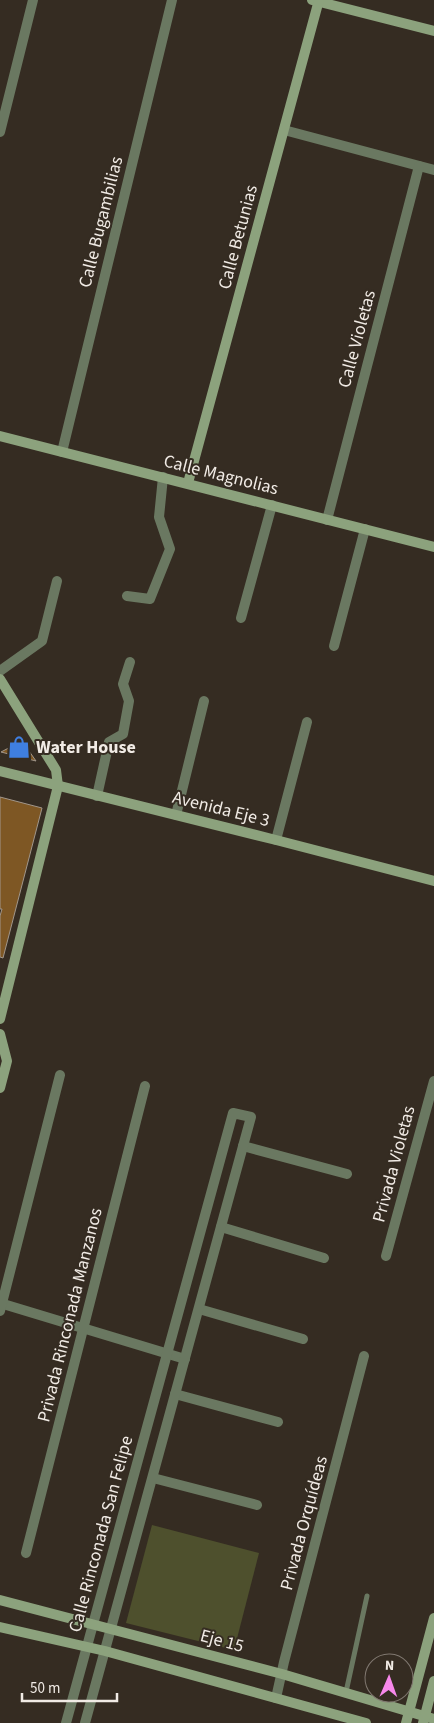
<svg xmlns="http://www.w3.org/2000/svg" width="434" height="1723" font-family="'Source Sans 3',sans-serif">
  <style>
    .green { fill: #4e502d }
    .building { fill: #7e5724; stroke: #a1968a }
    .lines { fill: none; stroke-linecap: round; stroke-linejoin: round }
    .lane { stroke: #6a7861; stroke-width: 5 }
    .street { stroke: #6a7861; stroke-width: 10 }
    .secondary { stroke: #8ca27d; stroke-width: 10 }
    .labels { text-anchor: middle; dominant-baseline: central; stroke-width: 4; stroke-linejoin: round; paint-order: stroke }
    .street-label { font-size: 18px; fill: #f1ebe5; stroke: #352c22 }
    .poi-label { font-size: 18px; font-weight: bold; fill: #f1ebe5; stroke: #352c22; text-anchor: start }
  </style>
  <rect width="100%" height="100%" fill="#352c22"/>
  <polygon class="green" points="152,1525 259,1553 234,1650 126,1623"/>
  <g class="building">
    <polygon points="22,741 36,761 1,752"/>
    <polygon points="0,797 42,808 3,958 0,957 0,916 2,909 0,909"/>
  </g>
  <g class="lines">
    <polyline class="lane" points="346,1692 367,1596"/>
    <g class="street">
      <polyline points="284,130 434,170"/>
      <polyline points="0,132 33,0"/>
      <polyline points="62,452 172,0"/>
      <polyline points="327,520 419,166"/>
      <polyline points="127,596 150,599 170,549 159,517 163,477"/>
      <polyline points="241,618 272,505"/>
      <polyline points="334,646 365,529"/>
      <polyline points="0,671 42,641 57,581"/>
      <polyline points="97,796 109,742 123,734 129,701 123,684 130,662"/>
      <polyline points="176,815 204,701"/>
      <polyline points="276,840 307,722"/>
      <polyline points="243,1146 347,1174"/>
      <polyline points="221,1227 324,1258"/>
      <polyline points="386,1256 434,1081"/>
      <polyline points="0,1303 185,1359"/>
      <polyline points="199,1309 303,1339"/>
      <polyline points="0,1311 60,1075"/>
      <polyline points="175,1394 278,1422"/>
      <polyline points="153,1478 257,1505"/>
      <polyline points="26,1553 145,1086"/>
      <polyline points="276,1698 284,1662 364,1356"/>
      <polyline points="66,1723 233,1113 251,1117 85,1723"/>
    </g>
    <g class="secondary">
      <polyline points="312,0 434,31"/>
      <polyline points="0,436 434,547"/>
      <polyline points="188,483 319,0"/>
      <polyline points="0,679 56,770 58,786 0,1019"/>
      <polyline points="0,771 276,840 434,881"/>
      <polyline points="0,1034 7,1061 0,1088"/>
      <polyline points="0,1600 282,1674 434,1719"/>
      <polyline points="0,1627 105,1651 366,1723"/>
      <polyline points="406,1723 434,1618"/>
      <polyline points="423,1723 434,1681"/>
    </g>
  </g>
  <defs>
    <symbol id="shop-bare" viewBox="-9 -9 18 18"><path d="M-5-2.5h2.3a2.7 3.5 0 0 1 5.4 0H5L5.5 6h-11ZM-1.5-2.5h3a1.5 2.3 0 0 0-3 0Z" fill="#3f7fe0" stroke="#352c22" stroke-width="2.5" paint-order="stroke"/></symbol>
  </defs>
  <g fill-rule="evenodd">
    <use href="#shop-bare" x="3" y="731" width="32" height="32"/>
  </g>
  <g class="labels">
    <g class="street-label">
      <text transform="translate(101 222) rotate(-76)">Calle Bugambilias</text>
      <text transform="translate(238 237) rotate(-75)">Calle Betunias</text>
      <text transform="translate(357 339) rotate(-75)">Calle Violetas</text>
      <text transform="translate(221 475) rotate(14)">Calle Magnolias</text>
      <text transform="translate(221 809) rotate(14)">Avenida Eje 3</text>
      <text transform="translate(394 1164) rotate(-75)">Privada Violetas</text>
      <text transform="translate(70 1315) rotate(-76)">Privada Rinconada Manzanos</text>
      <text transform="translate(304 1523) rotate(-75)">Privada Orquídeas</text>
      <text transform="translate(101 1534) rotate(-75)">Calle Rinconada San Felipe</text>
      <text transform="translate(222 1641) rotate(15)">Eje 15</text>
    </g>
    <g class="poi-label">
      <text x="36" y="747">Water House</text>
    </g>
  </g>
  <g transform="translate(389 1678) rotate(2)"><circle r="24" fill="#352c22" stroke="#807870"/>
  <path d="M0-4L9 19L0 12L-9 19Z" fill="#f788eb"/>
  <text y="-8" font-size="14" font-weight="bold" text-anchor="middle" fill="#f1ebe5">N</text>
  </g>
  <path d="M22 1693v8h95v-8" fill="none" stroke="#f1ebe5" stroke-width="2.5"/>
  <text x="30" y="1693" font-size="15" fill="#f1ebe5" stroke="#352c22" stroke-width="4" paint-order="stroke">50 m</text>
</svg>
